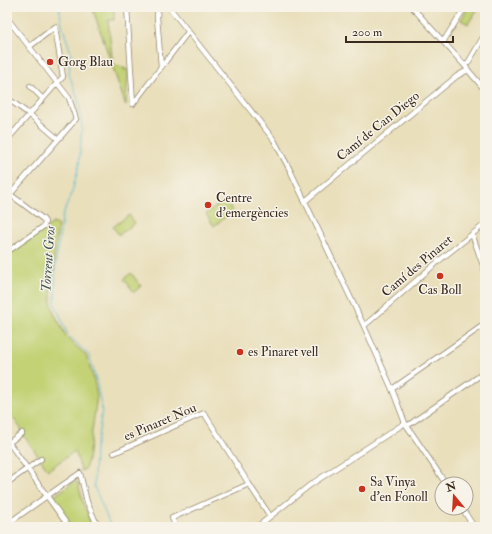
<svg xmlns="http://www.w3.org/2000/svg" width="492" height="534" font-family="'IM FELL Double Pica',serif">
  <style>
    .green { fill: #c2d274; stroke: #7e7e49 }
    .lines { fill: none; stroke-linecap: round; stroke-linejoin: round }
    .stream { stroke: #51b8d0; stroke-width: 1 }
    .minor-casing { stroke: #92846c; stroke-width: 6 }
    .minor { stroke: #fff; stroke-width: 4.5 }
    .poi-dot { fill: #c8321e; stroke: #f7f3e8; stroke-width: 1.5 }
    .labels { text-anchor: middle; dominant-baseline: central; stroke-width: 3; stroke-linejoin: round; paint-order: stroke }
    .poi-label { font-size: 13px; fill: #3b2a1e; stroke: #f7f3e8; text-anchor: start }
    .street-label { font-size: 13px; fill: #3b2a1e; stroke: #f7f3e8 }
    .water-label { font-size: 14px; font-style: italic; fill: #425553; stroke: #f7f3e8 }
  </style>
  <rect width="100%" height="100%" fill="#f7f3e8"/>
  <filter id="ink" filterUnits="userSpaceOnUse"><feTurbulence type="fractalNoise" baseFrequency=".025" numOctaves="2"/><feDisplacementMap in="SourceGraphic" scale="8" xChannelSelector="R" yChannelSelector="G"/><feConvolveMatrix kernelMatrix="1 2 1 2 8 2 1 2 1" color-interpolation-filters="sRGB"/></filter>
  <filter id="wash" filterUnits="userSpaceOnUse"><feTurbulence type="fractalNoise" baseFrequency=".012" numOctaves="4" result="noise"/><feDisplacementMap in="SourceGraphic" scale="16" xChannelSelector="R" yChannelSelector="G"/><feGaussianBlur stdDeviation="0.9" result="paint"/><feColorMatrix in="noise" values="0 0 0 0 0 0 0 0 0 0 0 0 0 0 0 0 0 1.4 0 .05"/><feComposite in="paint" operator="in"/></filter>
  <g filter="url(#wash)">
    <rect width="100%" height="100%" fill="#e9dfbb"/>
    <g class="green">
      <polygon points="92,7 114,7 114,20 108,20 113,65 124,67 124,70 128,69 126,106"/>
      <polygon points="468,7 479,7 468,24 461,20"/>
      <polygon points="225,200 233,211 214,226 206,214"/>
      <polygon points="129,215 135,223 119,235 113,227"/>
      <polygon points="53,223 58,225 52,279 51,302 54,313 64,332 68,339 86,355 94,380 97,396 88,460 85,469 81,471 75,451 48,470 22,433 22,430 7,410 7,256"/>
      <polygon points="131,273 141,286 134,292 124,279"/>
      <polygon points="75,481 78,483 84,506 93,527 72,527 53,499 53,497"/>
    </g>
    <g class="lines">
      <polyline class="stream" points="59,7 62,25 71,53 69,74 79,102 82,127 79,165 72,192 62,217 55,270 55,304 68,335 89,355 96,379 102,410 98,438 95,448 94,486 111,527"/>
    </g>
  </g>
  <g filter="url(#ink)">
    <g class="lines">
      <defs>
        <g id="minor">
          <polyline points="127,7 133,104"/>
          <polyline points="158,7 157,17 161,67"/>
          <polyline points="169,7 274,140 291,172 364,326 392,389 405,423 446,484"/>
          <polyline points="412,7 466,67 468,70 485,90"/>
          <polyline points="7,18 69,98 76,119 7,198"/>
          <polyline points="443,42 465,7"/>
          <polyline points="465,65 468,63 485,34"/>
          <polyline points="7,76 8,75"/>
          <polyline points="30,86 43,99"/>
          <polyline points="7,98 29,114 58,139"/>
          <polyline points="133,104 188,32"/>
          <polyline points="7,140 57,83 63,77 55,27 29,47"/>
          <polyline points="7,192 43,219 45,222 44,226 7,252"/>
          <polyline points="304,202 457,76 468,70"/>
          <polyline points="472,234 485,271"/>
          <polyline points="364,326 441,259 485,224"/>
          <polyline points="392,389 485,324"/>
          <polyline points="407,426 485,372"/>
          <polyline points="7,440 69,527"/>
          <polyline points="7,444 22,433"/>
          <polyline points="114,453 204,413 249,484"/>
          <polyline points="7,483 41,459"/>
          <polyline points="462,508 474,527"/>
          <polyline points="7,524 80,473 87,502 98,527"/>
          <polyline points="176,527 172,518 249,484 270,516"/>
          <polyline points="257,527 310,485 405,423"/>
        </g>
      </defs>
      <use href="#minor" class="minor-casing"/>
      <use href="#minor" class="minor"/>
    </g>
  </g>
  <g class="poi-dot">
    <circle cx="50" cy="62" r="4"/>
    <circle cx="208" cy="205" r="4"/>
    <circle cx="440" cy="276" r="4"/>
    <circle cx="240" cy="352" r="4"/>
    <circle cx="362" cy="489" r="4"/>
  </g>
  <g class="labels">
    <g class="poi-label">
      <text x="58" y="62">Gorg Blau</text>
      <text x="216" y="198">Centre<tspan x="216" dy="15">d'emergències</tspan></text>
      <text x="440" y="290" text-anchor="middle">Cas Boll</text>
      <text x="248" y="352">es Pinaret vell</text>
      <text x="370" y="482">Sa Vinya<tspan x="370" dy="15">d'en Fonoll</tspan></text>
    </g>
    <g class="street-label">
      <text transform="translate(378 126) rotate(-39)">Camí de Can Diego</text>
      <text transform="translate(417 266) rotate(-40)">Camí des Pinaret</text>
      <text transform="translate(160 422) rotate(-23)">es Pinaret Nou</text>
    </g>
    <g class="water-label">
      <text transform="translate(48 259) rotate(-86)">Torrent Gros</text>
    </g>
  </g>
  <rect width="492" height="534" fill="none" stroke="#f7f3e8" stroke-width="24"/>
  <g transform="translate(454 496) rotate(342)"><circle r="19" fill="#f7f3e8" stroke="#aca397"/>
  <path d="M0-3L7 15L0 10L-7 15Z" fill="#c8321e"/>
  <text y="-6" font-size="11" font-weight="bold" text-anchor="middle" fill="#3b2a1e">N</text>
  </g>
  <path d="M346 36v6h107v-6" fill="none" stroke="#3b2a1e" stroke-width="2"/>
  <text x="352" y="36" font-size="12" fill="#3b2a1e" stroke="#f7f3e8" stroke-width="3" paint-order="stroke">200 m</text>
</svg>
